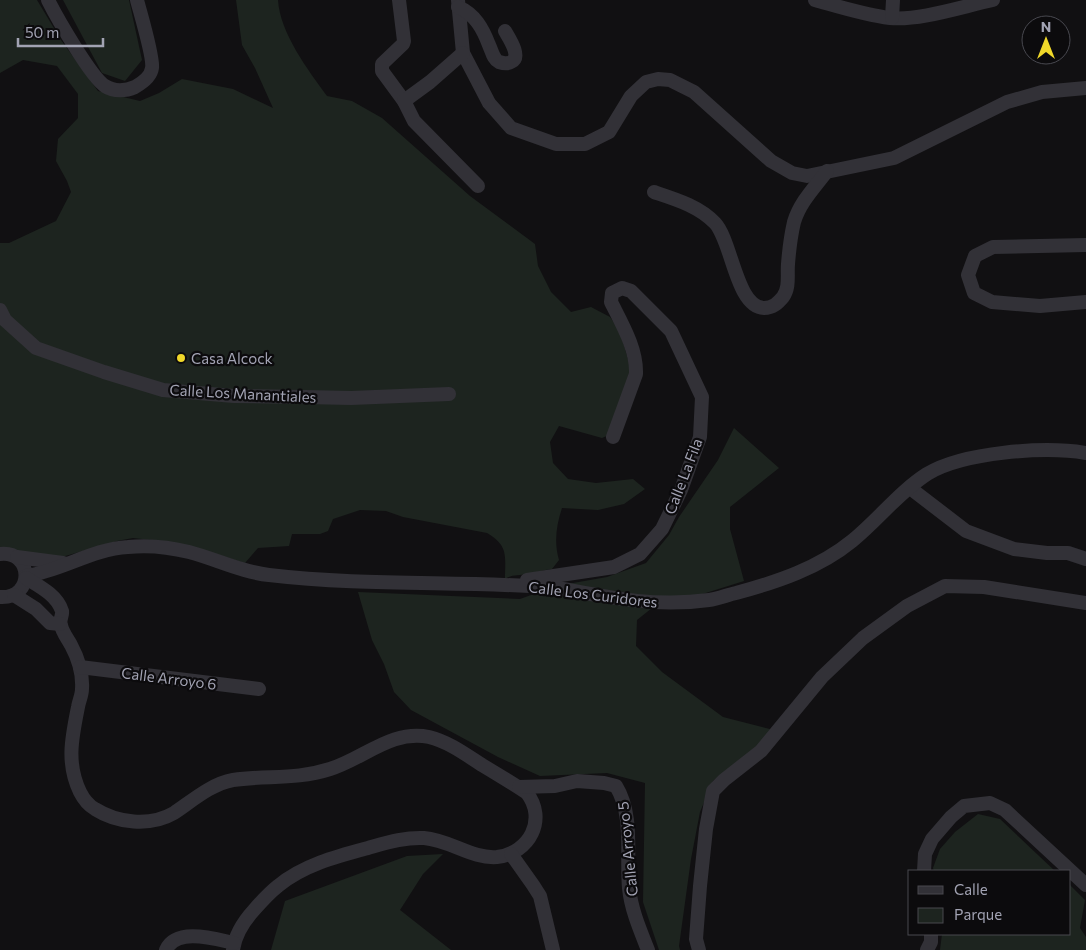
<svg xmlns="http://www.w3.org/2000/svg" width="1086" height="950" font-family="Commissioner,sans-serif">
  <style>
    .green { fill: #1d241f }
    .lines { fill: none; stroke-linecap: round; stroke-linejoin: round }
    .minor { stroke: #323137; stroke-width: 14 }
    .poi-dot { fill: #f0d82a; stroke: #0c0b0d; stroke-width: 2 }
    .labels { text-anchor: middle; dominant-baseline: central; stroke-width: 4.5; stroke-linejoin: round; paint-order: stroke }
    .poi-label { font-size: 15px; fill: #a2a3b3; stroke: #0c0b0d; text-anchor: start }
    .street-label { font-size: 15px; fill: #a2a3b3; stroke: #0c0b0d }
  </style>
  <rect width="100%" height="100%" fill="#111012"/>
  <g class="green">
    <path d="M0,0H37L61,40L98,91L140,101L159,93L182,79L233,89L273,108L255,68L242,45L236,0H278C280,33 308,70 327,96L352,101L382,118L470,196L535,244L538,266L551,292L571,312L591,307L610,317L620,331L631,370L616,432L602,438L559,426L550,442L553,463L568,479L596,483L633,479L645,489L624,504L598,510L562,508C556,526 554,543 559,560L552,569C543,570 535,573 527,574C519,576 512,574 505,579C505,556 509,546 487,533L403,517L386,511L360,510L333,519L328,531L320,534H292L289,546L258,548L245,563L202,550L169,542L133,538L117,541L62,557L0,549V243H9L56,221L71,192L67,181L56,161L58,139L78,118V94L57,66L23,60L0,73Z"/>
    <polygon points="63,0 129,0 142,60 125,81 102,73"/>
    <polygon points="734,428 779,468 730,507 730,529 744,581 693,597 662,600 637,620 636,646 662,672 723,717 781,732 741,759 713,781 700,812 691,859 679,946 680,950 659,950 643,902 645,783 607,773 540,776 498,757 411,710 394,692 384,664 372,640 358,592 520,599 556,586 607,577 646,563 669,535 679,517 718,460"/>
    <polygon points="978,814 1000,819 1055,871 934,871 933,868 940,849 955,832"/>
    <polygon points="443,854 423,874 400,910 451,950 271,950 285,901 407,856"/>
    <polygon points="1070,885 1085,900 1080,928 1086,937 1086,950 940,950 942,934 1070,934"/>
  </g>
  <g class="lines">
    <g class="minor">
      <path d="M48,0C57,18 91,77 105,86C114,92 126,91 135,87C142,83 151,76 152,68C154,58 140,12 137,0"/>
      <polyline points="399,0 404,41 403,44 382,64 382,71 404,101"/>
      <polyline points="458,0 463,53 489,103 511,128 556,144 585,144 609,132 631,96 646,82 658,79 670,80 694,92 771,161 792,173 807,176 894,158 1007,102 1042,92 1086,88"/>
      <path d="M815,0C840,7 865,15 890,18C919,21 964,6 993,0"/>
      <path d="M458,7C475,14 483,29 489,45C492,51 493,59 499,62C502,63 508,64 511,62C522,57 509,38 505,31"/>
      <polyline points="892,18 893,0"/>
      <polyline points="463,53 430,82 404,101 414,121 478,186"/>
      <path d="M654,192C675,199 699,206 715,223C732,241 736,307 764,308C773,308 778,303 783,297C790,287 787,275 788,264C789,251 791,235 794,222C800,202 815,187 827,171"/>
      <polyline points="1086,245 993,247 975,256 968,275 974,293 992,302 1040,306 1086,302"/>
      <polyline points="0,310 5,320 36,348 104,372 163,390 234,396 305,397 351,398 449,394"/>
      <polyline points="910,488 966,531 1014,549 1047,553 1068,553 1086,559"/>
      <path d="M0,554C33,550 35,599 0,597"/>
      <polyline points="17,557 63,563"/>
      <path d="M26,576C61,571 92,549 128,547C148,545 169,547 189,552C216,559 241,572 269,575C362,586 455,581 548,587C565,588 581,593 598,595C634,602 672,605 709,600C718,599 727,595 736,593C777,582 819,568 852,541C878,520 899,492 927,474C963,452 1045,446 1086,453"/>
      <path d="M26,578C39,586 57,595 62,611C63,615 59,620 61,625C62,632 68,639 71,645C78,658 83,674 82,689C82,695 79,701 78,707C72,737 66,763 80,792C83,798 88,805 95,809C117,823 150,827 174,813C192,801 211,784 233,780C267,775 296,780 330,769C363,759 392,729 429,737C449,742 465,754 482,765C497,774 512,783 527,793C547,819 530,853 497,857C472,859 450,840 424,838C405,837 386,843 368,848C338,856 303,865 278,886C269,893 261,902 254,910C244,921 235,935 233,950"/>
      <path d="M527,580L614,567L640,554L662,529L681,490L700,437L702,397L671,331L631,291L622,288L612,293L611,302C622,324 637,349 636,374L613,437"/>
      <polyline points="14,595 36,609 50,623 60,624"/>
      <polyline points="80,667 259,689"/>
      <path d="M519,787L555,786L577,781L604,783L616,786C634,815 626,855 629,888C631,909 640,930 648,950"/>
      <polyline points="511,854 533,885 540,896 553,950"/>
      <polyline points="924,871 925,854 932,839 951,817 964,806 990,803 1005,810 1086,885"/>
      <path d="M166,950C176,927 215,939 234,943"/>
      <polyline points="699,950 696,939 700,886 706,829 713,791 724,780 761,751 822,677 863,638 907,606 945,586 984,587 1086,603"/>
      <polyline points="927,950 931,942 931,934"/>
    </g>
  </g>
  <circle class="poi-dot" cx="181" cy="358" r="5"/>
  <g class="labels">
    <g class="poi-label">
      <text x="191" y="358">Casa Alcock</text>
    </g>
    <g class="street-label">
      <text transform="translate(243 393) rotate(3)">Calle Los Manantiales</text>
      <text transform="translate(683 476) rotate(-69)">Calle La Fila</text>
      <text transform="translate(593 594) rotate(7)">Calle Los Curidores</text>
      <text transform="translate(169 678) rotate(7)">Calle Arroyo 6</text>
      <text transform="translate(627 849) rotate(-96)">Calle Arroyo 5</text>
    </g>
  </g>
  <rect x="908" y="870" width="162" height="65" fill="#0c0b0d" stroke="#48484f"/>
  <rect x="918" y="886" width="25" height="8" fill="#323137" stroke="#48484f"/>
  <text x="954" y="895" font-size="15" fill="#a2a3b3">Calle</text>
  <rect x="918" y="908" width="25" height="15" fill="#1d241f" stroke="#48484f"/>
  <text x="954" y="920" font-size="15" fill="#a2a3b3">Parque</text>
  <g transform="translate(1046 40)"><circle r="24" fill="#0c0b0d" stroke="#48484f"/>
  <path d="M0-4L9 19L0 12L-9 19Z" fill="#f0d82a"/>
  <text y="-8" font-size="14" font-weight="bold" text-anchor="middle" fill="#a2a3b3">N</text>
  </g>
  <path d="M18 38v8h85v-8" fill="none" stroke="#a2a3b3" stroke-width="2.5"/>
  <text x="25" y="38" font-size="15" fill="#a2a3b3" stroke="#0c0b0d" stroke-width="4" paint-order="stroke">50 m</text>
</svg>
